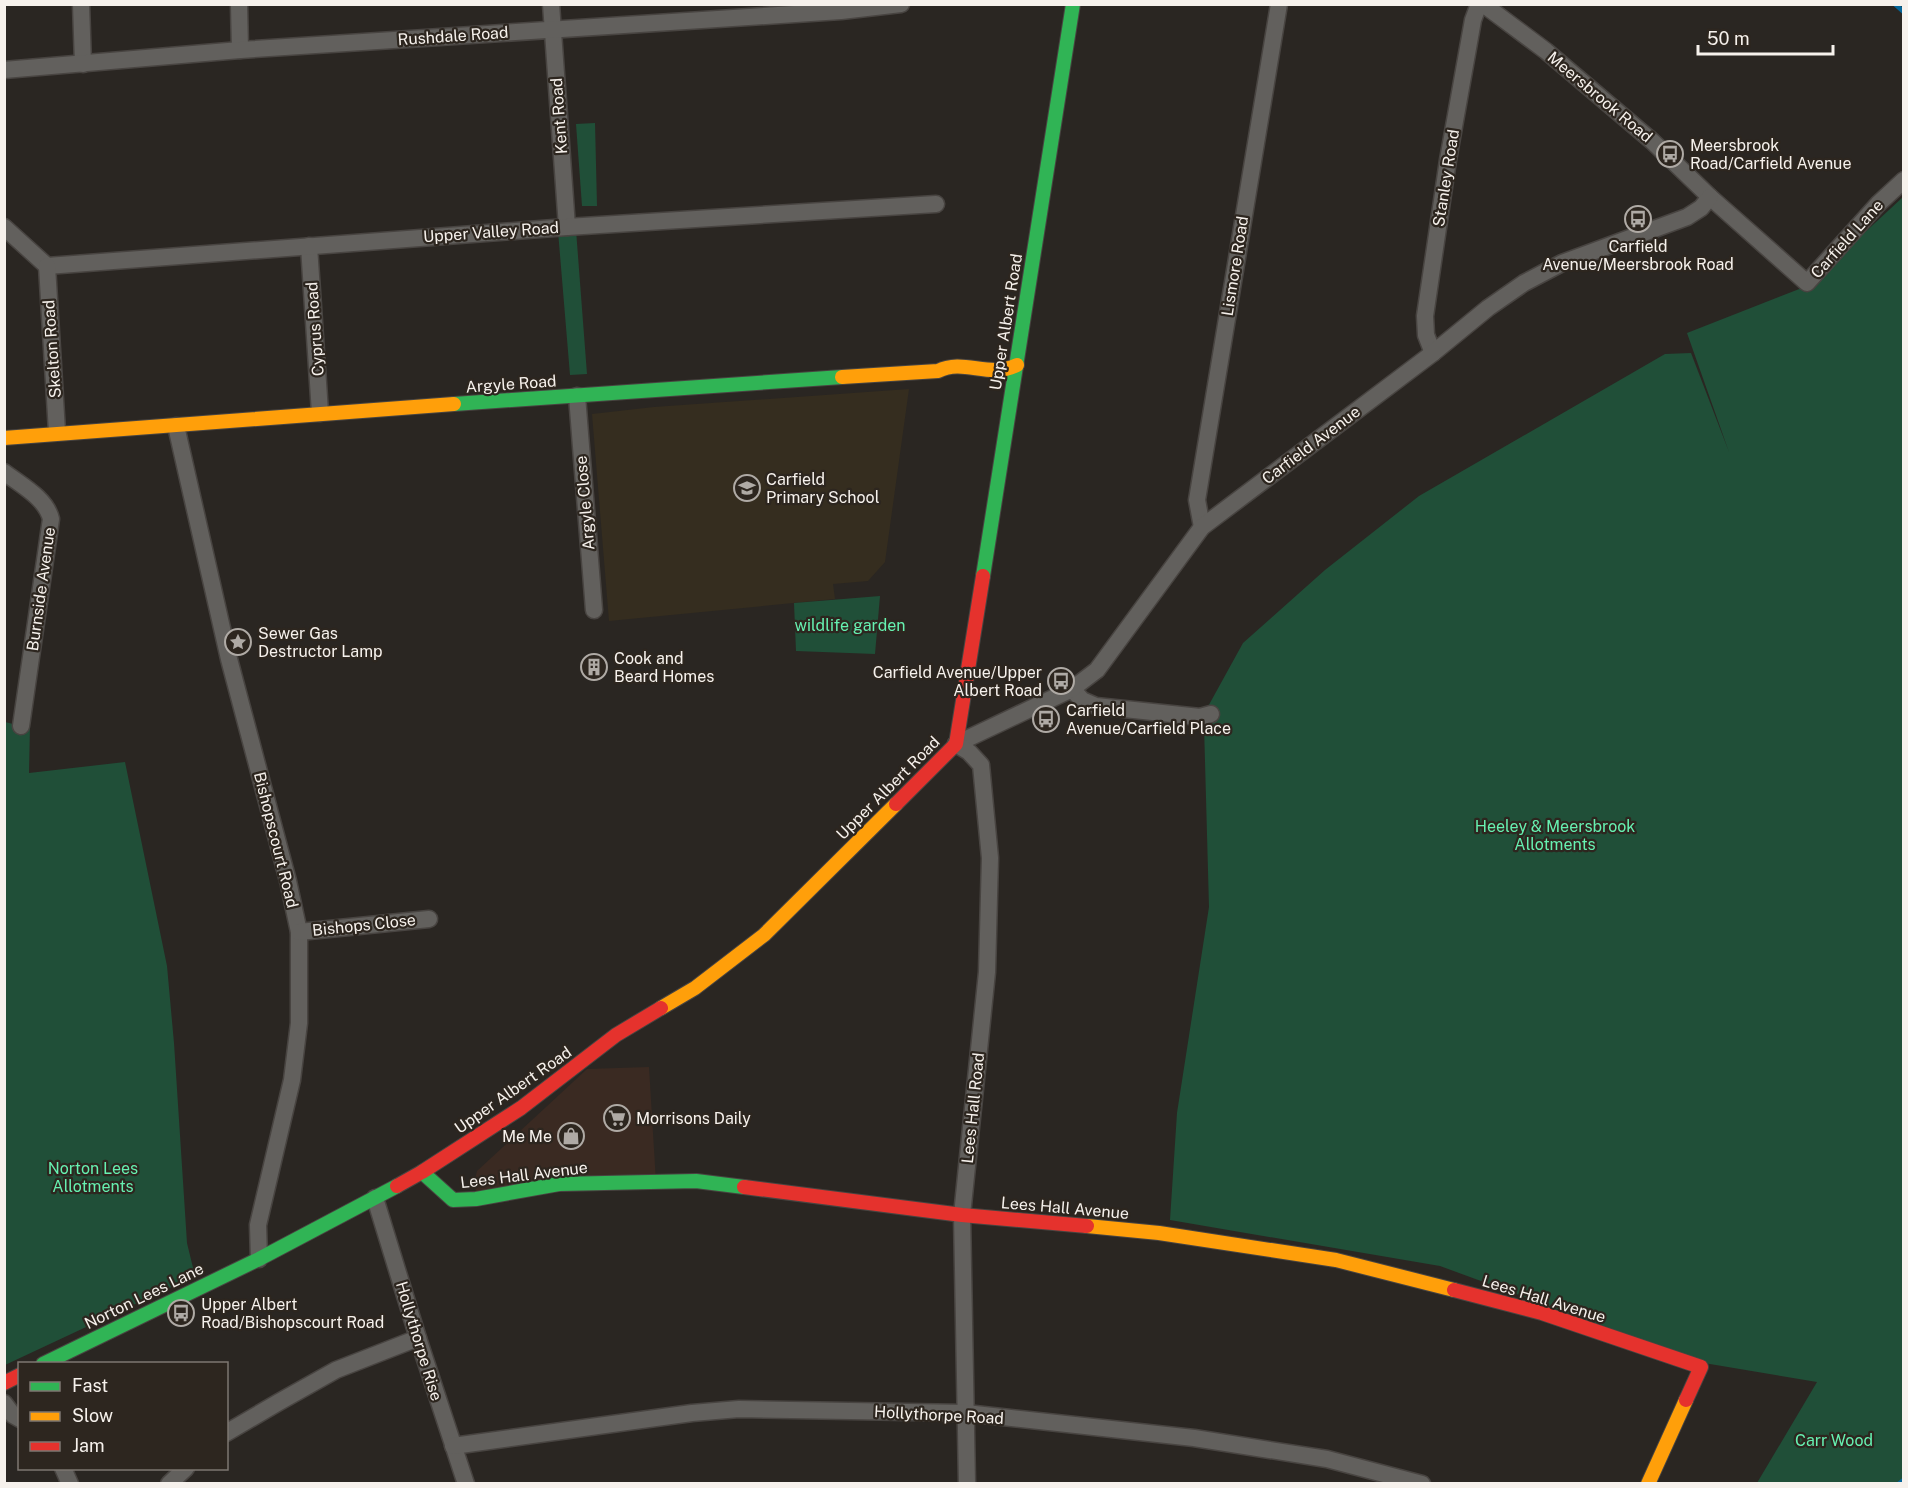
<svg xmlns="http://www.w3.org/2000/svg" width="1908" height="1488" font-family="'Public Sans',sans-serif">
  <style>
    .commercial { fill: #3a2a22 }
    .education { fill: #352d1f }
    .green { fill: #204f38 }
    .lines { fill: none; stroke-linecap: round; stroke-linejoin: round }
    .stream { stroke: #056599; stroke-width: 5 }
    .street-casing { stroke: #484441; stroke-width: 19 }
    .fast-casing { stroke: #484441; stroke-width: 16 }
    .slow-casing { stroke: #484441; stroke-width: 16 }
    .jam-casing { stroke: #484441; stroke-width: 16 }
    .street { stroke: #62605d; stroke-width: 16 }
    .fast { stroke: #30b455; stroke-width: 14 }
    .slow { stroke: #ff9f0a; stroke-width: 14 }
    .jam { stroke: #e5322d; stroke-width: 14 }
    .labels { text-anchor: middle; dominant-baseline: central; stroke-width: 4.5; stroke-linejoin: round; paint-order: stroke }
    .street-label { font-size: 16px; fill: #f6f1ec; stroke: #2d261f }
    .poi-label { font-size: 16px; fill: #f6f1ec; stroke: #2d261f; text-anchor: start }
    .park-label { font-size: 16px; fill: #66f1b1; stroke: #2d261f }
  </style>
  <rect width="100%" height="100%" fill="#2a2622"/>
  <polygon class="commercial" points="649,1067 656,1182 476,1199 475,1179 477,1171 587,1069"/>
  <polygon class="education" points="909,389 885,562 868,581 833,584 835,599 609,621 592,414 654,407"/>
  <g class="green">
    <polygon points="595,123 597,206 582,206 576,124"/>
    <polygon points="1903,197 1903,1483 1757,1483 1817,1382 1704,1363 1440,1266 1170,1220 1177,1113 1209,907 1204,725 1205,712 1243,643 1325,570 1419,496 1665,354 1691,353 1729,452 1687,333 1807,286"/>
    <polygon points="576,230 587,374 570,375 558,231"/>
    <polygon points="880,596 875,654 796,651 794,603"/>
    <polygon points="5,722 21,726 30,725 29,773 125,762 167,966 174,1043 187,1243 195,1276 5,1365"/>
  </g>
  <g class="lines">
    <g class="stream">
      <polyline points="1895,4 1904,12"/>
      <polyline points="1899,1484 1904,1480"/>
    </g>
    <defs>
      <g id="street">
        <polyline points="81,4 83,64"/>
        <polyline points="239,4 240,50"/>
        <polyline points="551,4 567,227"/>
        <polyline points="1483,4 1546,51 1652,141 1710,197 1807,283 1878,204 1904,180"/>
        <polyline points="4,70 240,50 841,11 901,4"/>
        <polyline points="4,227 47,266"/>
        <polyline points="309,246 320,413"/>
        <polyline points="47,266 567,227 936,204"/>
        <polyline points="47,266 57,432"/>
        <polyline points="1433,353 1426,335 1425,316 1448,160 1473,20 1479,4"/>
        <polyline points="577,396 594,610"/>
        <polyline points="176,426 229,659 288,881 299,932 299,1023 292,1080 258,1225 259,1259"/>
        <path d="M4,472C21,485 46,498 51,519L21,726"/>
        <polyline points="1202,527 1197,500 1279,4"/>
        <polyline points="1072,689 1082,700 1096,706 1200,717 1211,714"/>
        <polyline points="956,744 1072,689 1097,670 1202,527 1433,353 1488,308 1524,283 1562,263 1687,217 1701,208 1710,197"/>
        <polyline points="956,744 969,752 981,765 990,858 987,972 962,1215 967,1484"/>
        <polyline points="299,932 429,919"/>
        <polyline points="375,1198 418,1338 466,1484"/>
        <polyline points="4,1403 13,1415 20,1419"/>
        <polyline points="226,1433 279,1402 336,1370 418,1338"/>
        <polyline points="453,1446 692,1413 739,1409 966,1413 1194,1438 1327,1459 1422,1484"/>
        <polyline points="63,1468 70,1484"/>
        <polyline points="169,1484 186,1468"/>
      </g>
      <g id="fast">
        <polyline points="454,404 842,377"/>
        <polyline points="983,576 1073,4"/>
        <polyline points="422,1172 453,1200 476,1199 559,1184 696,1181 744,1187"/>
        <polyline points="43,1364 259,1259 397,1186"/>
      </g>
      <g id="slow">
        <path d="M842,377L938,371C964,358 989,379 1017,365"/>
        <polyline points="4,438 454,404"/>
        <polyline points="661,1008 695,988 764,935 896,804"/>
        <polyline points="1087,1226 1159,1233 1336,1260 1454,1290"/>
        <polyline points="1648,1484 1686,1400"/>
      </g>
      <g id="jam">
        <polyline points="896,804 956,744 983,576"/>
        <polyline points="397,1186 422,1172 521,1108 616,1035 661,1008"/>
        <polyline points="744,1187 962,1215 1087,1226"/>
        <polyline points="1454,1290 1542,1313 1701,1367 1686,1400"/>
        <polyline points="4,1383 20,1375"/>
      </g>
    </defs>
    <use href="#street" class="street-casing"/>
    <use href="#fast" class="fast-casing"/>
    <use href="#slow" class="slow-casing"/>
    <use href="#jam" class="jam-casing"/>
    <use href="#street" class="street"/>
    <use href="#fast" class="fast"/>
    <use href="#slow" class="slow"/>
    <use href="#jam" class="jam"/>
  </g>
  <defs>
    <symbol id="bus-ring" viewBox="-11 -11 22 22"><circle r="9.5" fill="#2d261f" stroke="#afaaa5" stroke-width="1.5"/><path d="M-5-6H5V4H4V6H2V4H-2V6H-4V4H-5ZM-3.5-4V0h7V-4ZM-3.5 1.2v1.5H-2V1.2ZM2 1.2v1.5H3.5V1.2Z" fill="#afaaa5"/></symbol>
    <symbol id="school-ring" viewBox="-11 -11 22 22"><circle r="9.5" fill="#2d261f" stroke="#afaaa5" stroke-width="1.5"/><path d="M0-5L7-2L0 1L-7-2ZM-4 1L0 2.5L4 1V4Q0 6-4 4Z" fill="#afaaa5"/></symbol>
    <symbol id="sight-ring" viewBox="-11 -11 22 22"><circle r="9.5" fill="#2d261f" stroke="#afaaa5" stroke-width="1.5"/><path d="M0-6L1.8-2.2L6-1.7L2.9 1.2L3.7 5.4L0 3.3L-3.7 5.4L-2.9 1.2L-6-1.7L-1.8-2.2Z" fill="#afaaa5"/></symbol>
    <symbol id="building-ring" viewBox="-11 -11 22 22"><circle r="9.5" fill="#2d261f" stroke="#afaaa5" stroke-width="1.5"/><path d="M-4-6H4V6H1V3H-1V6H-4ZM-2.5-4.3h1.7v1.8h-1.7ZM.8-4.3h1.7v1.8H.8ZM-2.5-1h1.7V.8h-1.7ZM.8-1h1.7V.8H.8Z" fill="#afaaa5"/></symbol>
    <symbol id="supermarket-ring" viewBox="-11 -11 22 22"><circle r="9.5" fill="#2d261f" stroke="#afaaa5" stroke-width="1.5"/><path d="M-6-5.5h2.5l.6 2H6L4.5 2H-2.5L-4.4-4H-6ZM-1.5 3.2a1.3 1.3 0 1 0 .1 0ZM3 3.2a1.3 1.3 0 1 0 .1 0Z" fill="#afaaa5"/></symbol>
    <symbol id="shop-ring" viewBox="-11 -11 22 22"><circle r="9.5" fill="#2d261f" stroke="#afaaa5" stroke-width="1.5"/><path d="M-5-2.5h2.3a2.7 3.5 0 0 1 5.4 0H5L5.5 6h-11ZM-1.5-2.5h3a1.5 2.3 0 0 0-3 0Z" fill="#afaaa5"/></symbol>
  </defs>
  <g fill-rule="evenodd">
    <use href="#bus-ring" x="1655" y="139" width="30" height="30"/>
    <use href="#bus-ring" x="1623" y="204" width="30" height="30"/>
    <use href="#school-ring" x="732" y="473" width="30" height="30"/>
    <use href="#sight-ring" x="223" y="627" width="30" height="30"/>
    <use href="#building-ring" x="579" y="652" width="30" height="30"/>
    <use href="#bus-ring" x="1046" y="666" width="30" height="30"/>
    <use href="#bus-ring" x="1031" y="704" width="30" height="30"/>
    <use href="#supermarket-ring" x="602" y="1103" width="30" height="30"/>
    <use href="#shop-ring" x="556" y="1121" width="30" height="30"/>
    <use href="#bus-ring" x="166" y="1298" width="30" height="30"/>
  </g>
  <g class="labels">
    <g class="street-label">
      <text transform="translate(453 36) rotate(-4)">Rushdale Road</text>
      <text transform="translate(1600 97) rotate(40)">Meersbrook Road</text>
      <text transform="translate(559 116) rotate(-94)">Kent Road</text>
      <text transform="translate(1446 178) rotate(-81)">Stanley Road</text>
      <text transform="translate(491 232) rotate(-4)">Upper Valley Road</text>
      <text transform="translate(1847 239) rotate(-48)">Carfield Lane</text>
      <text transform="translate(1235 266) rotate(-81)">Lismore Road</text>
      <text transform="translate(1006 322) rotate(-81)">Upper Albert Road</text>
      <text transform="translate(315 329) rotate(-94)">Cyprus Road</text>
      <text transform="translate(52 349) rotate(-94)">Skelton Road</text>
      <text transform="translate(511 384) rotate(-4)">Argyle Road</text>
      <text transform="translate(1311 445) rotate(-37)">Carfield Avenue</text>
      <text transform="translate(585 503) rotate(-95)">Argyle Close</text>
      <text transform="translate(41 589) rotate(-82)">Burnside Avenue</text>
      <text transform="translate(888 788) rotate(-45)">Upper Albert Road</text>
      <text transform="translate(276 840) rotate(76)">Bishopscourt Road</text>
      <text transform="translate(364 925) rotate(-6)">Bishops Close</text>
      <text transform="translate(513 1090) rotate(-35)">Upper Albert Road</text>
      <text transform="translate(973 1108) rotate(-84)">Lees Hall Road</text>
      <text transform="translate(524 1175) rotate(-7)">Lees Hall Avenue</text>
      <text transform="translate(1065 1208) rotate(5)">Lees Hall Avenue</text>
      <text transform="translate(144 1296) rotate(-26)">Norton Lees Lane</text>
      <text transform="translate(1544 1299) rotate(17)">Lees Hall Avenue</text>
      <text transform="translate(419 1341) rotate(73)">Hollythorpe Rise</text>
      <text transform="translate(939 1415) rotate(3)">Hollythorpe Road</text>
    </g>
    <g class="poi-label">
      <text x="1690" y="145">Meersbrook<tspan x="1690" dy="18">Road/Carfield Avenue</tspan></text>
      <text x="1638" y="246" text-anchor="middle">Carfield<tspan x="1638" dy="18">Avenue/Meersbrook Road</tspan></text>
      <text x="766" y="479">Carfield<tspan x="766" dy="18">Primary School</tspan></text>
      <text x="258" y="633">Sewer Gas<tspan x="258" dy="18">Destructor Lamp</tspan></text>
      <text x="614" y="658">Cook and<tspan x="614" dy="18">Beard Homes</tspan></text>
      <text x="1042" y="672" text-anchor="end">Carfield Avenue/Upper<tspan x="1042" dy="18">Albert Road</tspan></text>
      <text x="1066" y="710">Carfield<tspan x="1066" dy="18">Avenue/Carfield Place</tspan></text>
      <text x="636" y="1118">Morrisons Daily</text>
      <text x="552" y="1136" text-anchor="end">Me Me</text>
      <text x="201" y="1304">Upper Albert<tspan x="201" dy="18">Road/Bishopscourt Road</tspan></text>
    </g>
    <g class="park-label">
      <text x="850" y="625">wildlife garden</text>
      <text x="1555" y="826">Heeley &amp; Meersbrook<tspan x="1555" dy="18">Allotments</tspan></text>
      <text x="93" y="1168">Norton Lees<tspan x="93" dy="18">Allotments</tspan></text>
      <text x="1834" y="1440">Carr Wood</text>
    </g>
  </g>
  <rect width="1908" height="1488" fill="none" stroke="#f6f1ec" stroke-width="12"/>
  <rect x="18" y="1362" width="210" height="108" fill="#2d261f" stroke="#7d7771" stroke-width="1.5"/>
  <rect x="30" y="1382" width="30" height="9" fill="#30b455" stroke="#7d7771" stroke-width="1.5"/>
  <text x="72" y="1392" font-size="18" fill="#f6f1ec">Fast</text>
  <rect x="30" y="1412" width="30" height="9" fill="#ff9f0a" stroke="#7d7771" stroke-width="1.5"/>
  <text x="72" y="1422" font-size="18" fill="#f6f1ec">Slow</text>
  <rect x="30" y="1442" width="30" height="9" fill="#e5322d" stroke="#7d7771" stroke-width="1.5"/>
  <text x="72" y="1452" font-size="18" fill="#f6f1ec">Jam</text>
  <path d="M1698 45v9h135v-9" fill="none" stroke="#f6f1ec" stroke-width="3"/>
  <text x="1707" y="45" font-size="18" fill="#f6f1ec" stroke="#2d261f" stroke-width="4.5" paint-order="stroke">50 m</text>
</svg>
